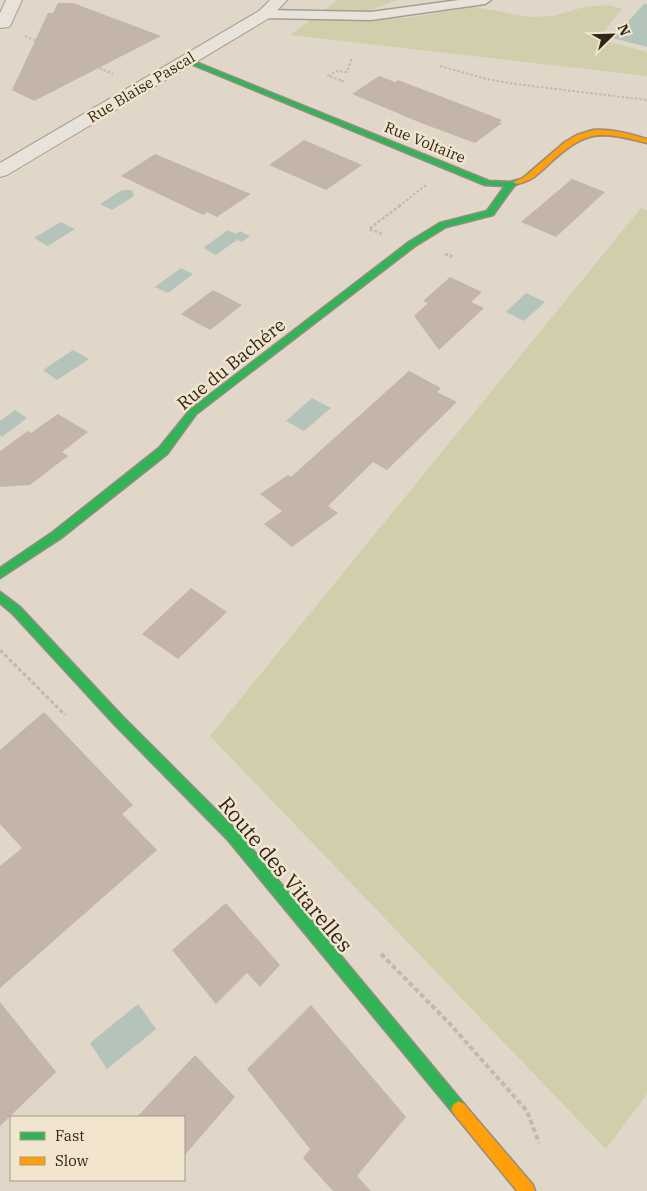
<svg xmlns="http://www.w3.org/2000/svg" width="647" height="1191" font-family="'IBM Plex Serif',serif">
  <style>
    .green { fill: #d1ceac }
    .water { fill: #b5c4ba }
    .building { fill: #c3b5aa }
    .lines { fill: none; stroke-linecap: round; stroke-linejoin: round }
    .lane-casing { stroke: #a59d93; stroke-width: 3 }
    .street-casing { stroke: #a59d93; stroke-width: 2 }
    .fast-casing { stroke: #948c83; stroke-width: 3 }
    .slow-casing { stroke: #948c83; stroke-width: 3 }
    .path-far3 { stroke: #c1bab1; stroke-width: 2; stroke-dasharray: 2.5 2; stroke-linecap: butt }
    .path-far2 { stroke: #c1bab1; stroke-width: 2.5; stroke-dasharray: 3 2; stroke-linecap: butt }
    .path-far1 { stroke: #c1bab1; stroke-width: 3; stroke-dasharray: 4 2.5; stroke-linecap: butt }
    .path { stroke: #c1bab1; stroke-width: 4; stroke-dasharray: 5 3; stroke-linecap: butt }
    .lane { fill: #e8e3da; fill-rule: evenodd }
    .street { fill: #e8e3da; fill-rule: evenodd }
    .fast { fill: #30b455; fill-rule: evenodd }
    .slow { fill: #ff9f0a; fill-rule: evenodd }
    .labels { text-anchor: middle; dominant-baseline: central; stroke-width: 5; stroke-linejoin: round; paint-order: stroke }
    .far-street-label { font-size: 15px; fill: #32251c; stroke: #f2e5ce }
    .street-label { font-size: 18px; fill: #32251c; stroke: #f2e5ce }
    .near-street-label { font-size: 21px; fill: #32251c; stroke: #f2e5ce }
  </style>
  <rect width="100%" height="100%" fill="#e0d7c9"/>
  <g class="green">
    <polygon points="338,0 397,0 365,12 370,20 407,18 474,7 531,17 553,16 584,7 608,5 622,9 598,39 647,52 647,76 290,35"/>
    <polygon points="641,208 647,210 647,1094 606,1149 210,736"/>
  </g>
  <g class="water">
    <polygon points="644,4 647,4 647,47 613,38"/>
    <polygon points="122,190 132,190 134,196 112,210 100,204"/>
    <polygon points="61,222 75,229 48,246 34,238"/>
    <polygon points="228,230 236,234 240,231 250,236 242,242 237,240 216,255 203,248"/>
    <polygon points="181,268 193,274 168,293 155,287"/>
    <polygon points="526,293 545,302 524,321 506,312"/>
    <polygon points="73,350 89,359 57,380 43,370"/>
    <polygon points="312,398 331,408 304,431 286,421"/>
    <polygon points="15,410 27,418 2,437 0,435 0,421"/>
    <polygon points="138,1004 156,1029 107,1069 90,1043"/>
  </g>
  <g class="building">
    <polygon points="58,3 73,3 161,36 34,101 12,90 48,13 53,13"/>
    <polygon points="379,76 395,82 398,80 466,106 502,120 499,122 502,123 475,143 421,123 352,94"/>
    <polygon points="304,140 362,165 326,190 269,165"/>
    <polygon points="155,154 251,194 217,217 207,212 203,215 121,176"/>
    <polygon points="572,179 605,192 556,237 521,222"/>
    <polygon points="450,277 482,292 471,302 484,308 439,350 414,316 428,303 423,301"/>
    <polygon points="213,290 242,305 210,330 181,314"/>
    <polygon points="409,371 441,388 437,392 457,402 387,470 373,462 328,506 338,513 292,547 264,524 282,511 260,494 288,475 291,477"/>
    <polygon points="58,414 88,432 62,452 68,456 30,485 0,487 0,451 28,431 31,433"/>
    <polygon points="191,588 227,612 178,659 142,634"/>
    <polygon points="44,712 133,805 122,814 157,850 0,988 0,866 22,848 0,824 0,750"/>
    <polygon points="226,903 280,965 260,987 247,973 216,1004 172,950"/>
    <polygon points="0,1002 56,1072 0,1126"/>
    <polygon points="311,1005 406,1117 357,1176 371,1191 333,1191 303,1158 310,1149 247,1069"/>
    <polygon points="195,1055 235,1097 184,1156 184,1117 137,1117"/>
  </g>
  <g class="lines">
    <defs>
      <polygon id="lane" points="459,0 491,0 485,4 371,20 265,18 259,14 265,10 371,12"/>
      <g id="street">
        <polygon points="6,0 22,0 11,24 9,27 0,28 0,13"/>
        <polygon points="270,0 287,0 271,17 7,175 0,177 0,163 259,11"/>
      </g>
      <g id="fast">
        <polygon points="184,59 188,59 489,181 510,182 517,180 521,182 514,186 493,215 446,227 415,246 196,414 167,454 61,538 0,578 0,568 53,532 159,448 190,410 409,242 440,223 487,211 505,186 485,185 184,61"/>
        <polygon points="0,592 20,607 123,717 238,832 464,1104 467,1109 464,1114 459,1117 454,1114 228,840 115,725 12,613 0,603"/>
      </g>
      <g id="slow">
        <path d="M593,130C612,129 628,133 647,139V143C599,131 587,129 549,164C538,174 532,181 517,184L513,182L523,178L565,142L577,135Z"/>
        <polygon points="459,1101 464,1104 533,1185 535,1191 517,1191 454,1114 451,1109 454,1104"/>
      </g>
    </defs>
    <use href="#lane" class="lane-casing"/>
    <use href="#street" class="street-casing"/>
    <use href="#fast" class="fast-casing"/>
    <use href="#slow" class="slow-casing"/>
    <g class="path-far3">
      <polyline points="25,36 113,74"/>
      <polyline points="440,66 487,79 515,84 647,100"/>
      <polyline points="341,82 343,81 328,76 337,71 347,72 352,58"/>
      <polyline points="399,206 426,185"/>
    </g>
    <g class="path-far2">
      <polyline points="382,234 369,229 401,205"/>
      <polyline points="445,254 454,257"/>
    </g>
    <polyline class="path-far1" points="0,650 65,715"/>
    <polyline class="path" points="381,954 450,1024 527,1111 539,1143"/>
    <use href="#lane" class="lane"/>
    <use href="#street" class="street"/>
    <use href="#fast" class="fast"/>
    <use href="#slow" class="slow"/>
  </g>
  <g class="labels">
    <g class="far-street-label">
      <text transform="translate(141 87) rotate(-31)">Rue Blaise Pascal</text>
      <text transform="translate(425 142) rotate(22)">Rue Voltaire</text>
    </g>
    <g class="street-label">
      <text transform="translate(231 364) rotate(-39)">Rue du Bachére</text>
    </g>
    <g class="near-street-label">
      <text transform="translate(286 874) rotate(50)">Route des Vitarelles</text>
    </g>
  </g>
  <rect x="10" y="1116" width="175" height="65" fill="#f2e5ce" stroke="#a59887"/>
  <rect x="20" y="1132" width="25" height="8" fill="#30b455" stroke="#a59887"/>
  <text x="55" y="1141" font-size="15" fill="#32251c">Fast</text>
  <rect x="20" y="1157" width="25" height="8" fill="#ff9f0a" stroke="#a59887"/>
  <text x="55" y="1166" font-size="15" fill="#32251c">Slow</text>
  <g transform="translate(612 35) rotate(67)" stroke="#f2e5ce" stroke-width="4" paint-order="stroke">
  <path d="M0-4L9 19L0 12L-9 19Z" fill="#32251c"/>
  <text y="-8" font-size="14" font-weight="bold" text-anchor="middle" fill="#32251c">N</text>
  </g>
</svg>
